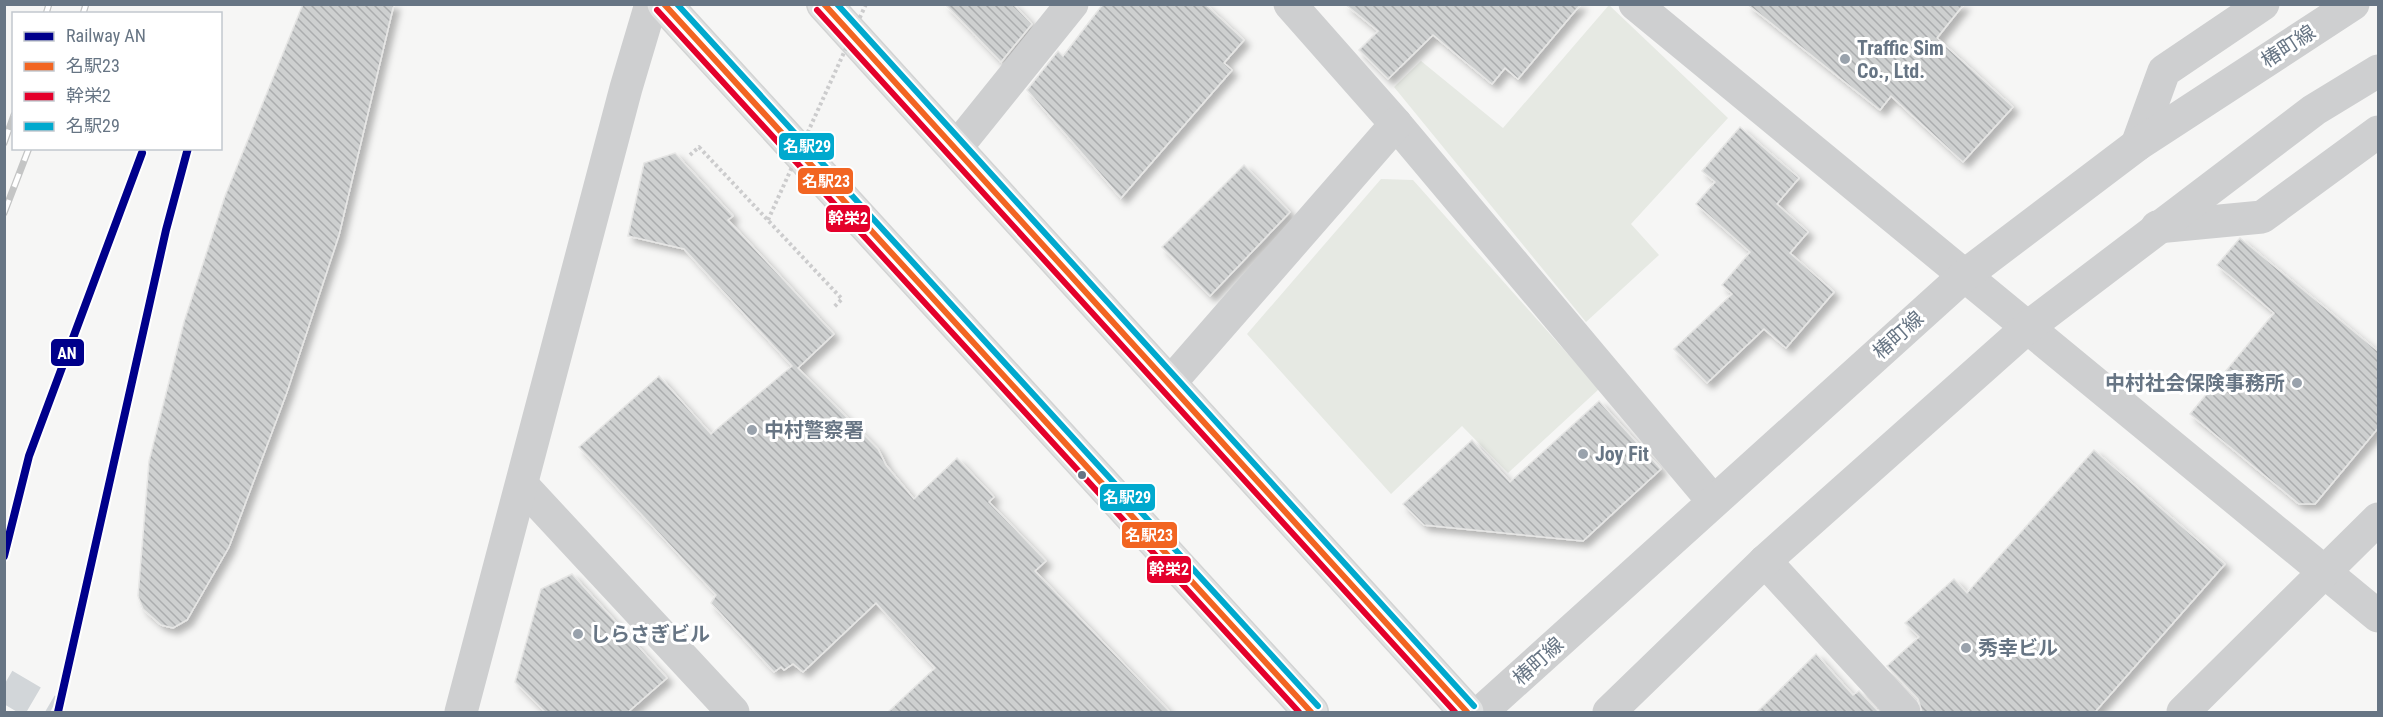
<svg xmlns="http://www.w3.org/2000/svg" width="2383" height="717" font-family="'Roboto Condensed','Noto Sans JP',sans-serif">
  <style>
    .pitch { fill: #e6e9e3 }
    .building { fill: url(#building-back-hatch); stroke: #e6e6e5; stroke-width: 1.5; filter: url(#shadow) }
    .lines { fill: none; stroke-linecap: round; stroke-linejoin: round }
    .minor-tunnel { stroke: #d2d6d9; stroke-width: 33; stroke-dasharray: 33 16; stroke-linecap: butt }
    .primary-casing { stroke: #d2d3d3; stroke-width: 36 }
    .path { stroke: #cccccd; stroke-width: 4; stroke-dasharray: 3 3; stroke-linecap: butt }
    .minor { stroke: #cecfd0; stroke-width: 33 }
    .tertiary { stroke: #cecfd0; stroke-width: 33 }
    .primary { stroke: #e1e2e2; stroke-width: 33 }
    .rail-casing { stroke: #c4c5c5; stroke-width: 7 }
    .rail { stroke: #fff; stroke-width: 4.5; stroke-dasharray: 14; stroke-linecap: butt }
    .path-bridge { stroke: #cccccd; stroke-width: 4; stroke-dasharray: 3 3; stroke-linecap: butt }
    .bus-1-casing { stroke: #fff; stroke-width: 10 }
    .bus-2-casing { stroke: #fff; stroke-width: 10 }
    .bus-3-casing { stroke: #fff; stroke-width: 10 }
    .bus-1 { stroke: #f26522; stroke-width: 6 }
    .bus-2 { stroke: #e4002b; stroke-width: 6 }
    .bus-3 { stroke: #00a9ce; stroke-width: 6 }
    .rail-1-casing { stroke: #fff; stroke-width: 12 }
    .rail-1 { stroke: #00008b; stroke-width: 8 }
    .poi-dot { fill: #99a2ac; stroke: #fff; stroke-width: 2 }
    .bus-dot { fill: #677584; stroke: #fff; stroke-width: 2 }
    .labels { text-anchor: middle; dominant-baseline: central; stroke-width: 6; stroke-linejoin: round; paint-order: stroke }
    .street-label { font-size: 20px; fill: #677584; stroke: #fff }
    .poi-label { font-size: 20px; font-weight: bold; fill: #677584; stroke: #fff; text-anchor: start }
    .line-badge { stroke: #fff; stroke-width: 2 }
    .badge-label { font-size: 16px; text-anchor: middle; font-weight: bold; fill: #fff }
  </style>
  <defs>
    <pattern id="building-back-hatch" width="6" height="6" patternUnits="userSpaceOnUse" patternTransform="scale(1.5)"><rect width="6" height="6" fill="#ced0d0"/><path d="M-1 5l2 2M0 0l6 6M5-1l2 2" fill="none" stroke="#abadae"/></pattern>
    <filter id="shadow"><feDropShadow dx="5.5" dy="5.5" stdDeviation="3" flood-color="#0004"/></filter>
  </defs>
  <rect width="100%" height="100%" fill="#f6f6f5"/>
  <g class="pitch">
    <polygon points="1609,5 1728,118 1631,224 1659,255 1586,322 1394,87 1421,61 1503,128"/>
    <polygon points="1381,179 1413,180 1599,389 1508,473 1462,426 1391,494 1247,334"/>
  </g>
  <g class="building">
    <polygon points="303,4 394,4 339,235 287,392 229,547 187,620 173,628 161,625 143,609 138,596 149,461 184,322 225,196"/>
    <polygon points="945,4 1013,4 1032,24 1001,62"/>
    <polygon points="1103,4 1205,4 1244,40 1224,63 1232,70 1121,198 1027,90 1058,51 1063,56"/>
    <polygon points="1345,4 1581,4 1518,79 1505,68 1492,84 1433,35 1388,79 1359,50 1378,31"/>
    <polygon points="1747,4 1964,4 1937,38 2013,107 1963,162 1891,96 1880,110"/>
    <polygon points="1740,127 1799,178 1777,204 1808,232 1790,253 1834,292 1786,348 1764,329 1707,383 1674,349 1732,294 1722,285 1750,252 1696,204 1715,182 1702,171"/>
    <polygon points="675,153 733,216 728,220 834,334 798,368 878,449 886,465 914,499 957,458 994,497 989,502 1046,561 1035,571 1170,712 888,712 935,668 876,603 803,672 793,664 784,670 781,667 774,672 711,603 716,595 579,447 659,376 711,434 792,366 684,249 628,236 644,163"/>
    <polygon points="1244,165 1290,212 1210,296 1162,247"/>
    <polygon points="2240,238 2379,352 2379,427 2315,504 2299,504 2190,414 2274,313 2217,265"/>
    <polygon points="1599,401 1661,469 1583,541 1424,525 1403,504 1472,440 1510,482"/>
    <polygon points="2094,450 2225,564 2095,712 1922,712 1918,699 1887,666 1919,637 1905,623 1954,579 1967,593"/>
    <polygon points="572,574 667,678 628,712 545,712 515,682 541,589"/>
    <polygon points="1816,654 1853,695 1859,691 1879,712 1757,712"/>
  </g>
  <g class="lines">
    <polyline class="minor-tunnel" points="4,685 50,712"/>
    <defs>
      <g id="primary">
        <polyline points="664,4 1311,712"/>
        <polyline points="824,4 1467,712"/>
      </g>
    </defs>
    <use href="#primary" class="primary-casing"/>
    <polyline class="path" points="690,155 699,147 842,299 833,308"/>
    <g class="minor">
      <polyline points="1290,4 1396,124 1713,501"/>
      <polyline points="1635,4 2378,616"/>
      <polyline points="2137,145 2164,71 2263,4"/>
      <polyline points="956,148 1072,4"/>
      <polyline points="2157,227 2262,217 2378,132"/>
      <polyline points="1170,383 1396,124"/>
      <polyline points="522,485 733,712"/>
      <polyline points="1765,561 1904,712"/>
      <polyline points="461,712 626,88 651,4"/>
    </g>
    <g class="tertiary">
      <polyline points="1481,712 1964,276 2137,145 2353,4"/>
      <polyline points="1609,712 1765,561 2028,327 2314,110 2378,71"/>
      <polyline points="2183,712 2378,519"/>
    </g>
    <use href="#primary" class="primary"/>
    <defs>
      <g id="rail">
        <polyline points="46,14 49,4"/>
        <polyline points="83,14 86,4"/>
        <polyline points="4,143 14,115"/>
        <polyline points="4,213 29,148"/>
      </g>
    </defs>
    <use href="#rail" class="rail-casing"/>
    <use href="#rail" class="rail"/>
    <polyline class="path-bridge" points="768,220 866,4"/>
    <defs>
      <g id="bus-1">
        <polyline points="664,4 1311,712"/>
        <polyline points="824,4 1467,712"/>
      </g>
      <g id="bus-2">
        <polyline points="657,10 1299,712"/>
        <polyline points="817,10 1455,712"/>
      </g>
      <g id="bus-3">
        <polyline points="677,4 1318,706"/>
        <polyline points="837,4 1474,706"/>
      </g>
    </defs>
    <use href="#bus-1" class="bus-1-casing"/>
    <use href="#bus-2" class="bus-2-casing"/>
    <use href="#bus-3" class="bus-3-casing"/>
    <use href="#bus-1" class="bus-1"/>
    <use href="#bus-2" class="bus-2"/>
    <use href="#bus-3" class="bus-3"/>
    <defs>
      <g id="rail-1">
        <polyline points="4,556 29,456 142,153"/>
        <polyline points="58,712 166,230 188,148"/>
      </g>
    </defs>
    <use href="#rail-1" class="rail-1-casing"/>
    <use href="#rail-1" class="rail-1"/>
  </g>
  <g class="poi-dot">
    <circle cx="1845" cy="59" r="6"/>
    <circle cx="2297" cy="383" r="6"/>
    <circle cx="752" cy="430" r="6"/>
    <circle cx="1583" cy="454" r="6"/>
    <circle cx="578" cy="634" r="6"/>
    <circle cx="1966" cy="648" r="6"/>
  </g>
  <circle class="bus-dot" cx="1082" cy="475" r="5"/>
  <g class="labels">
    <g class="street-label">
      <text transform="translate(2288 46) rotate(-33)">椿町線</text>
      <text transform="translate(1898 335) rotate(-42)">椿町線</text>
      <text transform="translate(1538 661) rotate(-42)">椿町線</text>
    </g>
    <g class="poi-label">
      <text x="1857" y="48">Traffic Sim<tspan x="1857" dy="23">Co., Ltd.</tspan></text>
      <text x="2285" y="383" text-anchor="end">中村社会保険事務所</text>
      <text x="764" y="430">中村警察署</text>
      <text x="1595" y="454">Joy Fit</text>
      <text x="590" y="634">しらさぎビル</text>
      <text x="1978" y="648">秀幸ビル</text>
    </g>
  </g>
  <g class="line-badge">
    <rect x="778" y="132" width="57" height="29" rx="6" fill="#00a9ce"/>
    <rect x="797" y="167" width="57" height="28" rx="6" fill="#f26522"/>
    <rect x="825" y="204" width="46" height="29" rx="6" fill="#e4002b"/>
    <rect x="50" y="338" width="35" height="29" rx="6" fill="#00008b"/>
    <rect x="1099" y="483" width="57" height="29" rx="6" fill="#00a9ce"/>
    <rect x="1121" y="521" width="57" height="28" rx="6" fill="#f26522"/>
    <rect x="1146" y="555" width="46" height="29" rx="6" fill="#e4002b"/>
  </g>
  <g class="badge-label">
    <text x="807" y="152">名駅29</text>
    <text x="826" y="187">名駅23</text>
    <text x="848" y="224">幹栄2</text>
    <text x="67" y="359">AN</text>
    <text x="1127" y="503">名駅29</text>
    <text x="1149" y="541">名駅23</text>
    <text x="1169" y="575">幹栄2</text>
  </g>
  <rect width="2383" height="717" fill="none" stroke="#677584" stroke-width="12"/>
  <rect x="12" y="12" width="210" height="138" fill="#ffffff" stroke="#c2c8ce" stroke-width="1.5"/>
  <rect x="24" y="32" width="30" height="9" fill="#00008b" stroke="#c2c8ce" stroke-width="1.5"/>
  <text x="66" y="42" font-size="18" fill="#677584">Railway AN</text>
  <rect x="24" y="62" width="30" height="9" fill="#f26522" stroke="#c2c8ce" stroke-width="1.5"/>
  <text x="66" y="72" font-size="18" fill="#677584">名駅23</text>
  <rect x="24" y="92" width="30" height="9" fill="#e4002b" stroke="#c2c8ce" stroke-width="1.5"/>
  <text x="66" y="102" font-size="18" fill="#677584">幹栄2</text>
  <rect x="24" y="122" width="30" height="9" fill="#00a9ce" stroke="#c2c8ce" stroke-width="1.5"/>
  <text x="66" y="132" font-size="18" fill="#677584">名駅29</text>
</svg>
